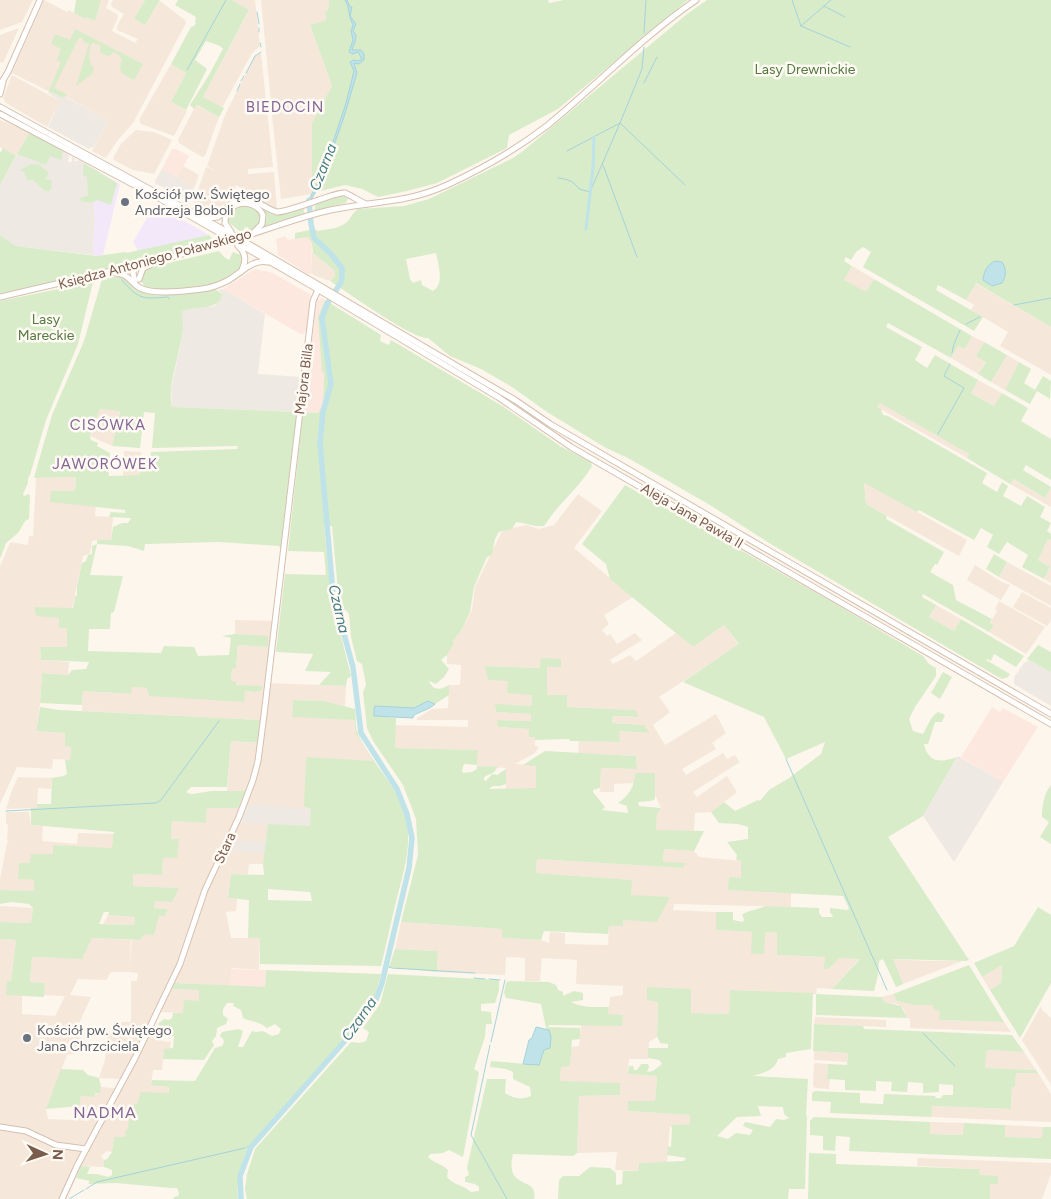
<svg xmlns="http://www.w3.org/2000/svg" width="1051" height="1199" font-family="Figtree,sans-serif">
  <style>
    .residential { fill: #f5e8da }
    .commercial { fill: #fde8e0 }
    .industrial { fill: #efe9e4 }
    .education { fill: #f3e8fa }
    .green { fill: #d8ecc9; fill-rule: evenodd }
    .water { fill: #bfe3e8; stroke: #a5d3da }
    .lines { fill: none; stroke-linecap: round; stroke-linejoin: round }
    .stream { stroke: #a5d3da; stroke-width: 1 }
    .canal { stroke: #bfe3e8; stroke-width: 3 }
    .river { stroke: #bfe3e8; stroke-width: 5.5 }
    .secondary-casing { stroke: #d6c0b0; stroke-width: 7 }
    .secondary { stroke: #fff; stroke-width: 5 }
    .secondary-bridge-casing { stroke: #d6c0b0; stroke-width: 7; stroke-linecap: butt }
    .secondary-bridge { stroke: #fff; stroke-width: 5 }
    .worship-dot { fill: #6b7280; stroke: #fffaf3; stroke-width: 2 }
    .labels { text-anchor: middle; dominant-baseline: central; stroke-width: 5; stroke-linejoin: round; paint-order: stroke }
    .park-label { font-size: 14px; fill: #537a41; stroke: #fffaf3 }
    .worship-label { font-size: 14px; fill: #5b616d; stroke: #fffaf3; text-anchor: start }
    .street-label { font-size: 14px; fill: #7a5c4d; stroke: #fffaf3 }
    .neighbourhood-label { font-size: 15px; letter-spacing: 1px; fill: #846695; stroke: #fffaf3 }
    .water-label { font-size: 15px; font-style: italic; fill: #437c86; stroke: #fffaf3 }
    .quarter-label { font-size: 16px; letter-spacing: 1px; fill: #846695; stroke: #fffaf3 }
  </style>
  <rect width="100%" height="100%" fill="#fdf6ec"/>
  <g class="residential">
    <polygon points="0,0 33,0 22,22 0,30"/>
    <polygon points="44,0 67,12 69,10 85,19 86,17 95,21 101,2 98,0 109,0 106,8 117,14 118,17 112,31 135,43 138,39 117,30 117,26 124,14 112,7 111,4 113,0 145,0 134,19 145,25 160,1 185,20 186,23 133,123 117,141 106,158 92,151 108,121 67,97 48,91 12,73"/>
    <polygon points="232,0 255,0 260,46 252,53 222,108 203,97 249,11"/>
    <polygon points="261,0 329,0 328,12 325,12 326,20 310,25 332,86 312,135 312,194 281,199 272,115 274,114 272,113"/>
    <polygon points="19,28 3,63 0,62 0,35"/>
    <polygon points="261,53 273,167 248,169 248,174 274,172 277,210 236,185 230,199 213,215 193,204 206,167 216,171 207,166 225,115 255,56"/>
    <polygon points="171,64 186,73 171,102 187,111 174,136 141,124 139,120"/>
    <polygon points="12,75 60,101 47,127 6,103 3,98"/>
    <polygon points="196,105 219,117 205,156 202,157 179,143 178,140"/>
    <polygon points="0,120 30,132 16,156 0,147"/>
    <polygon points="136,130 154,132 172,140 154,174 133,170 114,160 113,158 121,144"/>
    <polygon points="183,166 199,175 194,188 177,178"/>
    <polygon points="312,252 335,271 335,276 330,281 316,276 311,273"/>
    <polygon points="852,266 874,279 866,293 844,280"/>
    <polygon points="975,283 1051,327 1051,375 1000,346 1008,332 971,310 974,305 966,300"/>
    <polygon points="972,336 984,342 976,356 986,361 978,374 951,358 958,346 965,349"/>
    <polygon points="1007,355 1019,362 1005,390 991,382"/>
    <polygon points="978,380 1002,393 994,406 970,392"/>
    <polygon points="880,402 969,454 967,458 877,407"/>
    <polygon points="100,409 120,410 112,446 90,436"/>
    <polygon points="124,451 141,452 140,475 123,476"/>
    <polygon points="76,477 75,491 96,506 95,516 113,517 111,540 97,540 92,541 90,554 83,556 72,609 34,607 59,618 67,628 67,647 40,647 41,660 69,662 68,675 42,673 40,703 36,731 65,733 71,747 70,760 53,759 52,769 17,767 0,804 0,566 10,543 11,542 28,545 29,536 33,536 36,478"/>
    <polygon points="1012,479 1045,498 1051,487 1051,507 1010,484"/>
    <polygon points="864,482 967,540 959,556 866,504"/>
    <polygon points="578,494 602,511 574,548 633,597 604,615 609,624 602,630 607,636 610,634 617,644 635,633 642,640 610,660 613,664 630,655 636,661 676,633 693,647 724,625 739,645 659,697 670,712 653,725 665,745 716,714 726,733 712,743 716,749 682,769 686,775 723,753 727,759 735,755 740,762 693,792 697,797 727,776 737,792 711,812 695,813 694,831 656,831 657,814 661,808 654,793 654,773 635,783 614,784 614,792 600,792 601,768 637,769 636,756 578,753 579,741 619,742 619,731 648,733 644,725 612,723 613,716 638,717 635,710 566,707 546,695 547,667 560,667 561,659 540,668 485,666 532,694 531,706 495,705 496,712 531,714 531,721 498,720 498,727 529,729 535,737 535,746 539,747 535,753 515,764 536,765 536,788 506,789 506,768 477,766 477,750 395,748 395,725 468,727 468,720 417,720 417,718 432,709 448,708 449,685 460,685 461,665 447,664 447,655 454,644 453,641 461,631 472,610 475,587 501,533 507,529 527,525 539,529 554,525"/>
    <polygon points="1048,539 1051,540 1051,583 1044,579 1050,567 1038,560"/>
    <polygon points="1007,562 1051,586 1051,606 999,577"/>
    <polygon points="975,565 1000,581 1010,585 1001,600 967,580"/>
    <polygon points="1022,592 1051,608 1051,621 1047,626 1013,607"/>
    <polygon points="999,601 1045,627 1026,654 989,632 994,625 990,623 997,611 995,609"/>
    <polygon points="936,605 961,619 954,631 929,617"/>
    <polygon points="235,620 275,621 268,683 346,686 345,706 325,701 294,700 292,716 354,720 356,734 374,761 304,807 312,809 267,842 263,864 249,864 248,874 231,874 228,898 237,899 236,911 226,912 231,938 260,938 259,970 232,968 230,986 175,983 172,989 199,990 199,1001 183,1013 157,1012 146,1034 161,1035 162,1041 171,1042 170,1049 164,1050 162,1070 153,1070 151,1084 169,1087 169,1094 133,1119 125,1137 114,1137 112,1152 107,1151 101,1156 104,1160 104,1167 81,1166 67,1199 0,1199 0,939 16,940 11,981 22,995 22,1014 55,1016 65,996 44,995 45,983 30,982 32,957 55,958 92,938 131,940 129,972 111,972 106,980 78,979 70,995 91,997 77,1028 82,1031 78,1053 67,1055 46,1109 48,1119 74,1120 81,1096 100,1093 101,1087 115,1088 120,1079 99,1078 105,1060 108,1032 115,1032 115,1022 131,1022 131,981 137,981 138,973 129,972 132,940 140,940 159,916 168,909 154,908 155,901 179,888 132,886 133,874 162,875 163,858 178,839 171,839 172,821 206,823 207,808 245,791 227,792 231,741 257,743 260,720 82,711 83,691 130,694 131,687 148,688 149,696 245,691 254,692 231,681 232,668 236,668 238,645 267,647 268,637 235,634"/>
    <polygon points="18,777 52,778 51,789 38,788 37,808 6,809 12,790"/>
    <polygon points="6,812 29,812 31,825 43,826 42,841 77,844 78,833 113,834 112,849 54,845 53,854 30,863 18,879 35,880 34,892 0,890 0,879 7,843 9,842 7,840 8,824 6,824"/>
    <polygon points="664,849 694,851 699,857 741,861 741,878 729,890 791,893 791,907 674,904 673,910 716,912 716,930 752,932 752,954 765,932 778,933 778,955 825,957 825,969 829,969 839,958 860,958 832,989 817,988 816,994 731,990 729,1014 690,1013 691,989 658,1002 657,1037 649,1042 648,1059 629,1059 628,1074 657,1076 655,1101 628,1101 628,1111 690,1115 690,1124 670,1125 667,1162 639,1163 638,1171 615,1170 617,1152 577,1153 579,1096 620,1095 560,1081 561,1066 570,1066 571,1047 579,1046 581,1025 622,1025 608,1014 610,997 623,995 623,986 576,984 577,960 542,958 540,981 525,981 525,958 506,957 505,975 437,972 438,951 395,949 401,922 502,929 502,938 541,940 549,943 550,932 565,933 565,944 608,945 609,926 623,920 631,895 631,880 536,873 537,859 683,868 663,862"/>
    <polygon points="0,906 33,908 31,923 0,922"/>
    <polygon points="108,915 135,917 134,925 103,924"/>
    <polygon points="892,959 930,961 962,961 903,984"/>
    <polygon points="1002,965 1001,983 990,990 982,977"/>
    <polygon points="893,994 897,1001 913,1005 932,1005 940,1011 940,1020 1004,1022 1011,1032 910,1028 910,1019 907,1018 903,1008 898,1004 885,1002 881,997"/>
    <polygon points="1041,1006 1042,1010 1051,1018 1051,1085 1022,1040"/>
    <polygon points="815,1017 886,1020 886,1027 814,1024"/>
    <polygon points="987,1050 1024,1052 1036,1070 985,1068"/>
    <polygon points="814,1051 848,1053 847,1062 814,1060"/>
    <polygon points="815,1063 828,1064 827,1079 830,1079 829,1089 815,1088 813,1086 814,1064"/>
    <polygon points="1016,1072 1038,1073 1051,1094 1051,1122 931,1117 931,1106 1011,1109 1012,1087 1015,1087"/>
    <polygon points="930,1122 964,1123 964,1135 930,1134"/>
    <polygon points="1005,1125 1043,1127 1043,1138 1005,1137"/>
    <polygon points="918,1158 1051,1163 1051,1174 1042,1199 990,1199 990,1184 980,1175 979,1169 917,1166"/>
  </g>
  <g class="commercial">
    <polygon points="172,149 176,149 189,156 177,178 162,169"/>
    <polygon points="285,236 288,240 308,236 312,243 311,274 308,274 278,255 276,239"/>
    <polygon points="255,269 273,273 311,295 307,331 305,332 302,335 223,289"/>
    <polygon points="321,298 325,300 318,317 324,373 323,405 319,413 303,412 317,299 320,300"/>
    <polygon points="992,707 1000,712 1003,708 1038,727 1003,782 961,757"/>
    <polygon points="231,969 266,970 265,987 230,986"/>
  </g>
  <g class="industrial">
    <polygon points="49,91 63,98 64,96 108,121 93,148 91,147 89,149 48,127 60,101 48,93"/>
    <polygon points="30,132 69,155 68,162 72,162 72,157 75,158 75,162 79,160 92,168 95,218 93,255 16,246 0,235 0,185"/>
    <polygon points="162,169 194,188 190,199 156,184 155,181"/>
    <polygon points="223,289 265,314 258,374 301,377 297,412 172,407 171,389 180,348 183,318 180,312 186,309 215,306 222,294 218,290"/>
    <polygon points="1029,660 1051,672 1051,706 1014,684 1014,677 1024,663"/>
    <polygon points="958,756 1003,782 954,862 923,816"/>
    <polygon points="246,804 312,809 339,856 226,851 231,840 267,842 267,824 239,823"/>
  </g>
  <g class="education">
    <polygon points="92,168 120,184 103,255 97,256 93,255 95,218"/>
    <polygon points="155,204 209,235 138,251 133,242"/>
  </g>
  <g class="green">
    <polygon points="76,0 98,0 101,1 95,21 86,17 85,19 74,13"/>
    <polygon points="145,0 160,0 145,25 134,19"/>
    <polygon points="178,0 232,0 249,10 203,97 224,108 219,117 197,105 194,109 190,105 209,75 223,49 220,46 206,41 195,60 207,69 186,110 171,102 186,73 171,64 191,27 194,26 196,23 195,21 196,17 175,5"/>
    <polygon points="329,0 548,0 549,3 564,0 688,0 558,109 509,135 507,148 437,183 407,191 378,197 362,189 345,185 312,193 312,123 332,86 310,25 326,20 325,12 328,11"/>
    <path d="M707,0H1051V327L976,283L966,300L938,285L936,290L983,317L974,331L863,267L871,252L863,247L856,252L851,260L846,257L844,261L852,266L844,280L866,292L874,279L972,336L965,349L958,346L951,358L888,323L886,327L922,347L915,360L927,368L935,355L978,380L971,393L994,406L1002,393L1028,408L1021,421L1051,439V480L1026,465L1023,470L1051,487L1045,498L1013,479L1010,484L967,458L969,454L880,403L877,407L881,409L883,415L888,416L987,473L982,483L997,492L1002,482L1008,486L1003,496L1021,506L1027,496L1045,507L1040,517L1051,523L1047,531L1051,534V540L1048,539L1038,560L1050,567L1044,579L1022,567L1028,555L1007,542L999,554L987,547L993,535L981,528L974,540L919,510L917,512L864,483L866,504L887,516L886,519L944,552L937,565L935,564L930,572L953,585L956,600L992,619L990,623L994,625L989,632L923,594L922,597L936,605L929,617L954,631L961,619L1024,656L1016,667L994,654L991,661L987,659L986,660L1010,674L1008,677L1002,679L974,663L769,543L710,505L628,458L606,448L547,412L512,387L481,369L450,356L428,338C412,339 347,292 330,281L335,276V271L313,253L312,243L308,237L295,239V233L315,229L318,231C326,229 340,229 347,222C351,218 352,213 358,209L404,206L429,199L513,158L523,151L687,14ZM436,253C438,264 445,284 433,291L422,285L421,280L413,283L410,279L406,259Z"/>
    <path d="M75,29L143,64L134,80C123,75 117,72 122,60L119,55L114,52L109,56L102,54L100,52V45L92,43C88,51 88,62 94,69L92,74L76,86L89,44L84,42L82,37L78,39L54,88L66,94V97L64,96L63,98L49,91L61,62L57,60L61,49L51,44L55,34L70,40Z"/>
    <polygon points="30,132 63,151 61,160 50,156 46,165 17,154"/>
    <polygon points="3,148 16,156 0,185 0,153"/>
    <path d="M84,163L117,183L111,205L97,200C93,204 86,202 81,201L80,198L88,196L87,177L83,175Z"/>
    <polygon points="31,164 40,165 49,173 45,179 52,180 51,189 49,191 45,191 33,180 27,180 24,172 20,170"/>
    <polygon points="343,195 348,198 346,203 314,211 316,203"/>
    <path d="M243,205C254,207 261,210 261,222L255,229L249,231L248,227L244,228V233H242L227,221C229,211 235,208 243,205Z"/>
    <polygon points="263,207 269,211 303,208 305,214 263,228 267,217"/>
    <polygon points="0,235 16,246 97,256 125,252 126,253 209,235 211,237 213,242 0,295"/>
    <path d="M219,251L224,257L229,260L233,252L243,256C244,285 196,288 176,289C167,289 157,291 148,288C144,287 143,284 141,280L144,270L152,267Z"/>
    <path d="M121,275C130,281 136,291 147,294L194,292L215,289L222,294C220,312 193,305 181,312C188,325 173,371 171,388C170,394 171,401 172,407L297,412L281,550L279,546L219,542L145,544L144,551L128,546L97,544L90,575L123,576L114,612L111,613L110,629H89L88,651L161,653L164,646L194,647L198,656L229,655L231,638L222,636L235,634L268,636V647L238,645L236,668L232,669L231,681L236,682L237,685L262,686V690L254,692L245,691L244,702L149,696L147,688L132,687L131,694L83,691L82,705L40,703L42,673L68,675L72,670L86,669L89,662L41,660L40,647H67V628H59V618L36,616L34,607L73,608L75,597L77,595V586L82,563L86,561L88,555L92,554V546L97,544V540H111L113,527L122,523H128L131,518L109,517L111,512L125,513V510L50,502L51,491H75L76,477L36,478L34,477L52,415L84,341L102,279L113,277H119ZM100,409L120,411L112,446L140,448L144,412L155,413L152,448L238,446L237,449L151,452L150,457H141L140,475L109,476L108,469L110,453L97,446L98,443L91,440L90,436Z"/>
    <polygon points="93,282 78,344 46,420 30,475 28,478 28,483 23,494 24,496 29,494 30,496 29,519 25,521 18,533 6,543 0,559 0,301"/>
    <path d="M325,300L381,335L380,341L389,345L391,340L504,407L560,446L591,462L592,466C579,488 558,504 544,526C535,527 526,523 516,522L512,529L499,532L495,539L492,555L487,557L474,587L470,612L461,631L453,641L454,644L447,655L441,660L449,669L444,677L436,684L429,681C433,691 441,690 449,685V695L435,704L431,702C423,703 421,707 414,708L375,706V716L396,718L395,748L478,750L477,765L464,764L462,770L463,773L472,772L477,769V766L498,767L494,772L484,777V780L486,781L492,774L497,775L506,769V784L500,786H493L489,789L536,788V766L523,765L545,751L636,756L637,769L601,768L600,788L593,790V792L605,807L602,810L628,813L627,806L618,803C629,796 635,785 635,773H655V799L651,801L638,802L639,806L661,808L657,814L656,830L704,831L694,851L664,849L663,862L686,863L683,868L537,859L536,873L632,880L631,895L670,897L657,922L623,920V926H609L608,934L544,931L541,940L502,938V929L401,922L418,855L416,819L403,785L373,741L367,728L363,692L366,685L362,664L357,661L351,637L349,614L347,611L344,610L338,591L332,526H324L331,596L351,676L347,679L346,686L319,685L331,672L305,671L313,654L276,652L285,574L326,575L324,552L288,551L303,412L318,413L323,405L324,373L322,372L318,317Z"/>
    <polygon points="984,342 1007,355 991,382 978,374 986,362 976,356"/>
    <polygon points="1019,362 1031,369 1024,383 1035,390 1043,376 1051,381 1050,399 1037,391 1030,404 1005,390"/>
    <path d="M625,485L829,600L923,656L929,664L936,668V676L915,707L909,719L913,731L923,734L932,717L938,712L945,715L942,722H935L928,744H924C928,763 941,763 957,757L923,816L888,837L969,960L966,961L893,959L903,984L896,987L883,959L879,961L878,975L874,991L832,989L860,959L839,958L829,969H824L825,957L777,955V933L765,932L764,954H751L752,932L716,930V912H733V920L743,922L744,919L742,915C748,910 758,910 765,906L819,908V913L822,917H832L833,915L830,913V908L847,910L849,908L843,896L728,890L729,877L741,878V861L736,860L737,855L727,842L748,839V827L738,824L719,823L711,812L724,802L735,811L758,800L760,801L769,790L789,778L821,754L825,742L786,759L764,717L683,682L739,644L724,625L693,647L610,579L606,564L582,544Z"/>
    <polygon points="994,554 1007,562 999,577 986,569"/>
    <polygon points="1038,645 1051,652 1051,672 1027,659"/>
    <polygon points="541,658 561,659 561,667 547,667 547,695 567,695 567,707 635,710 639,717 613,716 612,723 644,725 649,733 619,731 620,742 570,741 569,739 535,740 535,737 529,737 529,729 498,727 497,720 531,721 531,714 496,712 495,704 531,706 532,695 507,693 508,681 488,680 485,666 540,668"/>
    <polygon points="943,672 952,677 940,699 931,693"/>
    <path d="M293,700L325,701L355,709C356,716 355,724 357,731C364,752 387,776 398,796C418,834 404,868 395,906C390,926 386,946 381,966L260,964V938H248L249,900L228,898L231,874L264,875L263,864L268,824L310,826L311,809L304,807L306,757L373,761L356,734L354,720L292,717ZM268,889L310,892L312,901L268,900Z"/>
    <path d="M40,707L59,710L260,720L258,743L231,741L227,787H191L187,791V793L193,794L211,791H245L238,808H207L206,823L172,821L171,839H179L177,858H163L162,875L133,874V886L179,888L172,902L155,901L154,908L168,909L165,916H159L154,935L145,934L140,940L92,938L82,959L32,957L30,982L45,983L44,997L6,995L7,981H11L16,940L0,939V922L31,923L33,908L29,904L11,902L0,904V890L34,891V880L18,879L19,863H30L31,854H53V845L112,848L113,834L115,832L31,825V808H37V804H51L52,778L63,776L67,774L65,760H70L71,747L65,746V733L36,731ZM104,912H109L108,915L135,917L134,925L99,924Z"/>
    <path d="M1051,785V844L1040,837L1049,822L1042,817C1042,806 1044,793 1051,785Z"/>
    <polygon points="1038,907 1051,915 1051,983 1020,1038 990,990 1001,983 1002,965 982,977 974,963 1014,946"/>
    <polygon points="395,949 438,951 437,972 389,967"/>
    <polygon points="969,965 1004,1022 939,1020 940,1011 934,1009 932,1005 913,1005 897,1001 893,994"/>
    <path d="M266,970L381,974L375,996L367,1012L247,1149C241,1166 236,1181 238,1199H174V1197L178,1196L179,1193L177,1188H171L116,1183L88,1184L90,1181L76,1178L81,1166L90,1167L87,1174H97L108,1177L112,1175V1170L104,1167V1160L107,1159L112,1152L114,1137H125L126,1130L128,1129L129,1119H133L134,1104H137L141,1092L169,1093V1087L151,1085L152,1080L195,1081L215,1048L222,1046L224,1042L223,1039L220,1036L222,1032L238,1029L243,1031L238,1047H243L252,1031L256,1032L263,1031L272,1036L279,1034L281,1029L275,1024L267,1028C259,1021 251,1022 243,1018L241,1010L233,1006L234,1003H227L223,1009V1015L228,1019L226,1024L217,1028L216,1036L212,1041L214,1045L204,1060L163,1059L164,1049L173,1048L174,1036L150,1034L152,1030L158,1027L159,1023L164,1019L169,1020L172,1018L173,1013H183L184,1000L199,1001V990L172,989L175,983L265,987Z"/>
    <path d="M388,974L499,980V990L495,1003L481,1004V1011L491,1012L492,1024H486L485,1037L474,1069L479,1072L463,1157L449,1150L443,1153L430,1154L428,1157C434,1163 442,1164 448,1170L447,1177C454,1185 463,1185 471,1192L479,1191V1187L475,1184L465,1182V1177L469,1175L467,1168L487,1079H506L505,1093C514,1099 521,1100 531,1096L530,1087L513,1079V1072L506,1069L490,1067L491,1061L539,1065L550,1035L549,1030L546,1028L541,1004L506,998L504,993L506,983L509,981L549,982L556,985L558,990L563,992V996L574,991L583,993V1000L571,1002C582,1008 596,1007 609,1007L608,1014L623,1015L622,1026L550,1025L547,1027L580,1028V1039L572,1040L570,1066L561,1067L560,1081L620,1083V1095L579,1096L577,1153L573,1156L513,1154C504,1192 539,1175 534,1199H247L245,1189L247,1174L255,1149L351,1042L360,1043L366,1041L369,1032L363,1028L380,1004Z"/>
    <path d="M647,987L691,989V1013L729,1014L730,990L813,993L811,1049L786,1053V1057L778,1059C774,1072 763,1072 753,1076L808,1079L806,1115L807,1116L805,1189H789L788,1199H558L559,1180L563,1176H579L590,1167L610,1168L616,1173V1185L622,1184L623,1171H638L639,1163L684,1161L686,1158L667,1155L668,1146L671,1147L672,1128L670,1125L690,1124V1115L628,1111V1101H655L657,1076L628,1074L629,1066H633L634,1070H637L641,1064H648L649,1067L647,1072L653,1071L662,1064L659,1060L648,1058V1048H668V1044L660,1043L657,1036L658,1002L647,1000ZM758,1106L783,1107L784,1114L789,1118L784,1120L776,1119L770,1127L745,1122L743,1126L753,1130L750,1135L736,1133L728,1139L717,1136L737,1117L761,1116Z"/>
    <polygon points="816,994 881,997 885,1002 901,1006 907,1018 816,1015"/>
    <polygon points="814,1024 863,1026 864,1029 1012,1035 1024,1052 987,1050 985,1068 1036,1070 1038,1073 1016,1073 1015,1087 1012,1087 1011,1109 932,1106 931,1117 830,1113 831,1102 812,1101 812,1093 815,1091 860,1093 860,1103 883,1104 884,1094 935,1096 936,1098 941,1098 943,1095 953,1095 953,1085 939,1084 939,1092 923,1093 923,1083 908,1082 907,1092 891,1091 892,1082 876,1081 876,1091 845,1090 845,1080 827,1079 828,1064 847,1065 848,1053 813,1051"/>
    <polygon points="61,1069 83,1070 88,1075 99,1078 101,1087 100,1093 95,1093 94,1097 81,1096 79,1106 46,1109"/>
    <polygon points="814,1117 930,1122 930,1134 963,1135 964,1123 1005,1125 1005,1137 1042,1138 1043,1127 1051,1127 1051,1159 849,1151 850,1137 836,1136 835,1151 823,1150 823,1136 810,1135 810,1121"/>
    <polygon points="809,1153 836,1154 836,1164 979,1169 980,1175 998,1176 998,1184 990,1184 990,1199 808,1199"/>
  </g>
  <g class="water">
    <path d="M345,0H347L350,7H352L350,16L356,24L353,31C359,36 354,43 352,50H361L364,54V60L359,64L354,63L357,73L343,120L319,187L310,201H308L321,177L327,156L332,145L346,103L354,71L350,62L353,60L358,61L362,59L358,52L353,54L349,52L353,40L351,31L353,25C348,15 350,9 345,0Z"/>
    <path d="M995,261L1002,262C1007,270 1006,276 1002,283L992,286L983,280C984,271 987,265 995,261Z"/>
    <path d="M428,701L435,704C429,710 420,711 413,716V718L374,716V709L375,706L414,708Z"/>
    <polygon points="536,1027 549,1030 551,1037 550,1048 544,1050 539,1065 523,1064 529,1040 532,1038"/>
  </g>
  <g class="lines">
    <g class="stream">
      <polyline points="792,0 801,26 850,47"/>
      <polyline points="824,6 845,17"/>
      <polyline points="257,12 259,24"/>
      <polyline points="801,26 831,0"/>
      <polyline points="259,28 259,32"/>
      <polyline points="644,33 646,0"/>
      <polyline points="260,43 261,47"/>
      <polyline points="187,70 226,0"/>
      <polyline points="246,73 255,56 261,52"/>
      <polyline points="241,81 244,76"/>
      <polyline points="644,83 657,57"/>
      <polyline points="237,91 240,84"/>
      <polyline points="567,151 620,123 642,69 644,47"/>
      <polyline points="603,165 637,257"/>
      <path d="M558,178C567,179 574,181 579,189L590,192L620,123L685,185"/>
      <path d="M122,280C139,300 143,299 168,297L169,299"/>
      <polyline points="1014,305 1051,298"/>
      <polyline points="966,324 980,317"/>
      <polyline points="952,353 954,344 960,330"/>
      <polyline points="938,434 964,388 944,376 950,364"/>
      <polyline points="786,759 887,990"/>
      <polyline points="6,811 156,803 161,800 219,721"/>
      <polyline points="386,966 392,968 475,973"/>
      <polyline points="474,978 485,979"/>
      <polyline points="489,979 500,980"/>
      <polyline points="923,1033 955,1066"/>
      <polyline points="491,1042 505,980"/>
      <polyline points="490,1045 471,1135 507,1199"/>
      <polyline points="247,1147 251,1147"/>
      <polyline points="86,1189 97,1182 245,1148"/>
      <polyline points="69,1199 84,1190"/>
    </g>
    <polyline class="canal" points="586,229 593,168 594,137"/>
    <polyline class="river" points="241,1199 240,1176 251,1147 351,1034 368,1013 376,1000 382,983 409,868 412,838 407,814 397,789 361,733 353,667 333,594 320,443 323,412 331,384 322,318 327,304 340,284 342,279 342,268 331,254 314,238 311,224 309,200"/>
    <defs>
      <g id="secondary">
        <polyline points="0,85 8,72 40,0"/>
        <polyline points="0,94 3,82"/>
        <polyline points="0,107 235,236 515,400 550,424 1051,714"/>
        <polyline points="0,114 157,197 307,283 498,397 571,447 1051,724"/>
        <path d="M207,218L218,217C228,206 238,193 255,201C263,205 269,210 277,212C292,212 337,191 345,193C352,196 359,201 366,204"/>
        <path d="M231,232L225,223C225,201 254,196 263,215L262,224L254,232"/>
        <path d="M252,234C280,225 308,214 336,209C377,201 407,203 447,185C482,169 517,149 548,125C598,84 642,37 696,0"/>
        <path d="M238,246C247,254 246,262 241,272"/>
        <polyline points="134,266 133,273 135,282"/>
        <path d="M115,273C130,274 129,282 140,288C153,295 187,291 202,289C210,288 219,285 227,281C239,275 253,258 268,262"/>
        <polyline points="139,279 143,268 150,265"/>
        <polyline points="0,297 175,256 215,245"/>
        <polyline points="0,1127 26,1131 56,1145 86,1149"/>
        <polyline points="62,1199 77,1166 135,1058 180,964 205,890 239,817 253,780 258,761 264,715 313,301 318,290"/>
      </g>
    </defs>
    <use href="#secondary" class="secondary-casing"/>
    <use href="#secondary" class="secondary"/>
    <defs>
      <polyline id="secondary-bridge" points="215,245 252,234"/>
    </defs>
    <use href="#secondary-bridge" class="secondary-bridge-casing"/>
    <use href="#secondary-bridge" class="secondary-bridge"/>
  </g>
  <g class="worship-dot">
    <circle cx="125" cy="202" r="5"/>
    <circle cx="27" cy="1038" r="5"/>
  </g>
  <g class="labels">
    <g class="park-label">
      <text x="805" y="69">Lasy Drewnickie</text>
      <text x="46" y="319">Lasy<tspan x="46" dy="16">Mareckie</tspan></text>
    </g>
    <g class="worship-label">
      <text x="135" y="194">Kościół pw. Świętego<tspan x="135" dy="16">Andrzeja Boboli</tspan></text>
      <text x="37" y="1030">Kościół pw. Świętego<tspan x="37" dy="16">Jana Chrzciciela</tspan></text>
    </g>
    <g class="street-label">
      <text transform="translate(155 259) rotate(-15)">Księdza Antoniego Poławskiego</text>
      <text transform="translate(304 379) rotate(-83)">Majora Billa</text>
      <text transform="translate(692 516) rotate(30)">Aleja Jana Pawła II</text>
      <text transform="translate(225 848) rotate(-65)">Stara</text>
    </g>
    <g class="neighbourhood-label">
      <text x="285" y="107">BIEDOCIN</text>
      <text x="108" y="425">CISÓWKA</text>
      <text x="105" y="464">JAWORÓWEK</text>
    </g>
    <g class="water-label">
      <text transform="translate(323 167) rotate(-68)">Czarna</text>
      <text transform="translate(339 609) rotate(77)">Czarna</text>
      <text transform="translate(359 1019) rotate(-55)">Czarna</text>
    </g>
    <g class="quarter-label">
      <text x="105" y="1112">NADMA</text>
    </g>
  </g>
  <g transform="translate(45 1154) rotate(93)" stroke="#fffaf3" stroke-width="4" paint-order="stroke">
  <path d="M0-4L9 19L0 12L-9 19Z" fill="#7a5c4d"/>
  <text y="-8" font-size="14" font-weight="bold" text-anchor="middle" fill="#7a5c4d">N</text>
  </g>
</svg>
